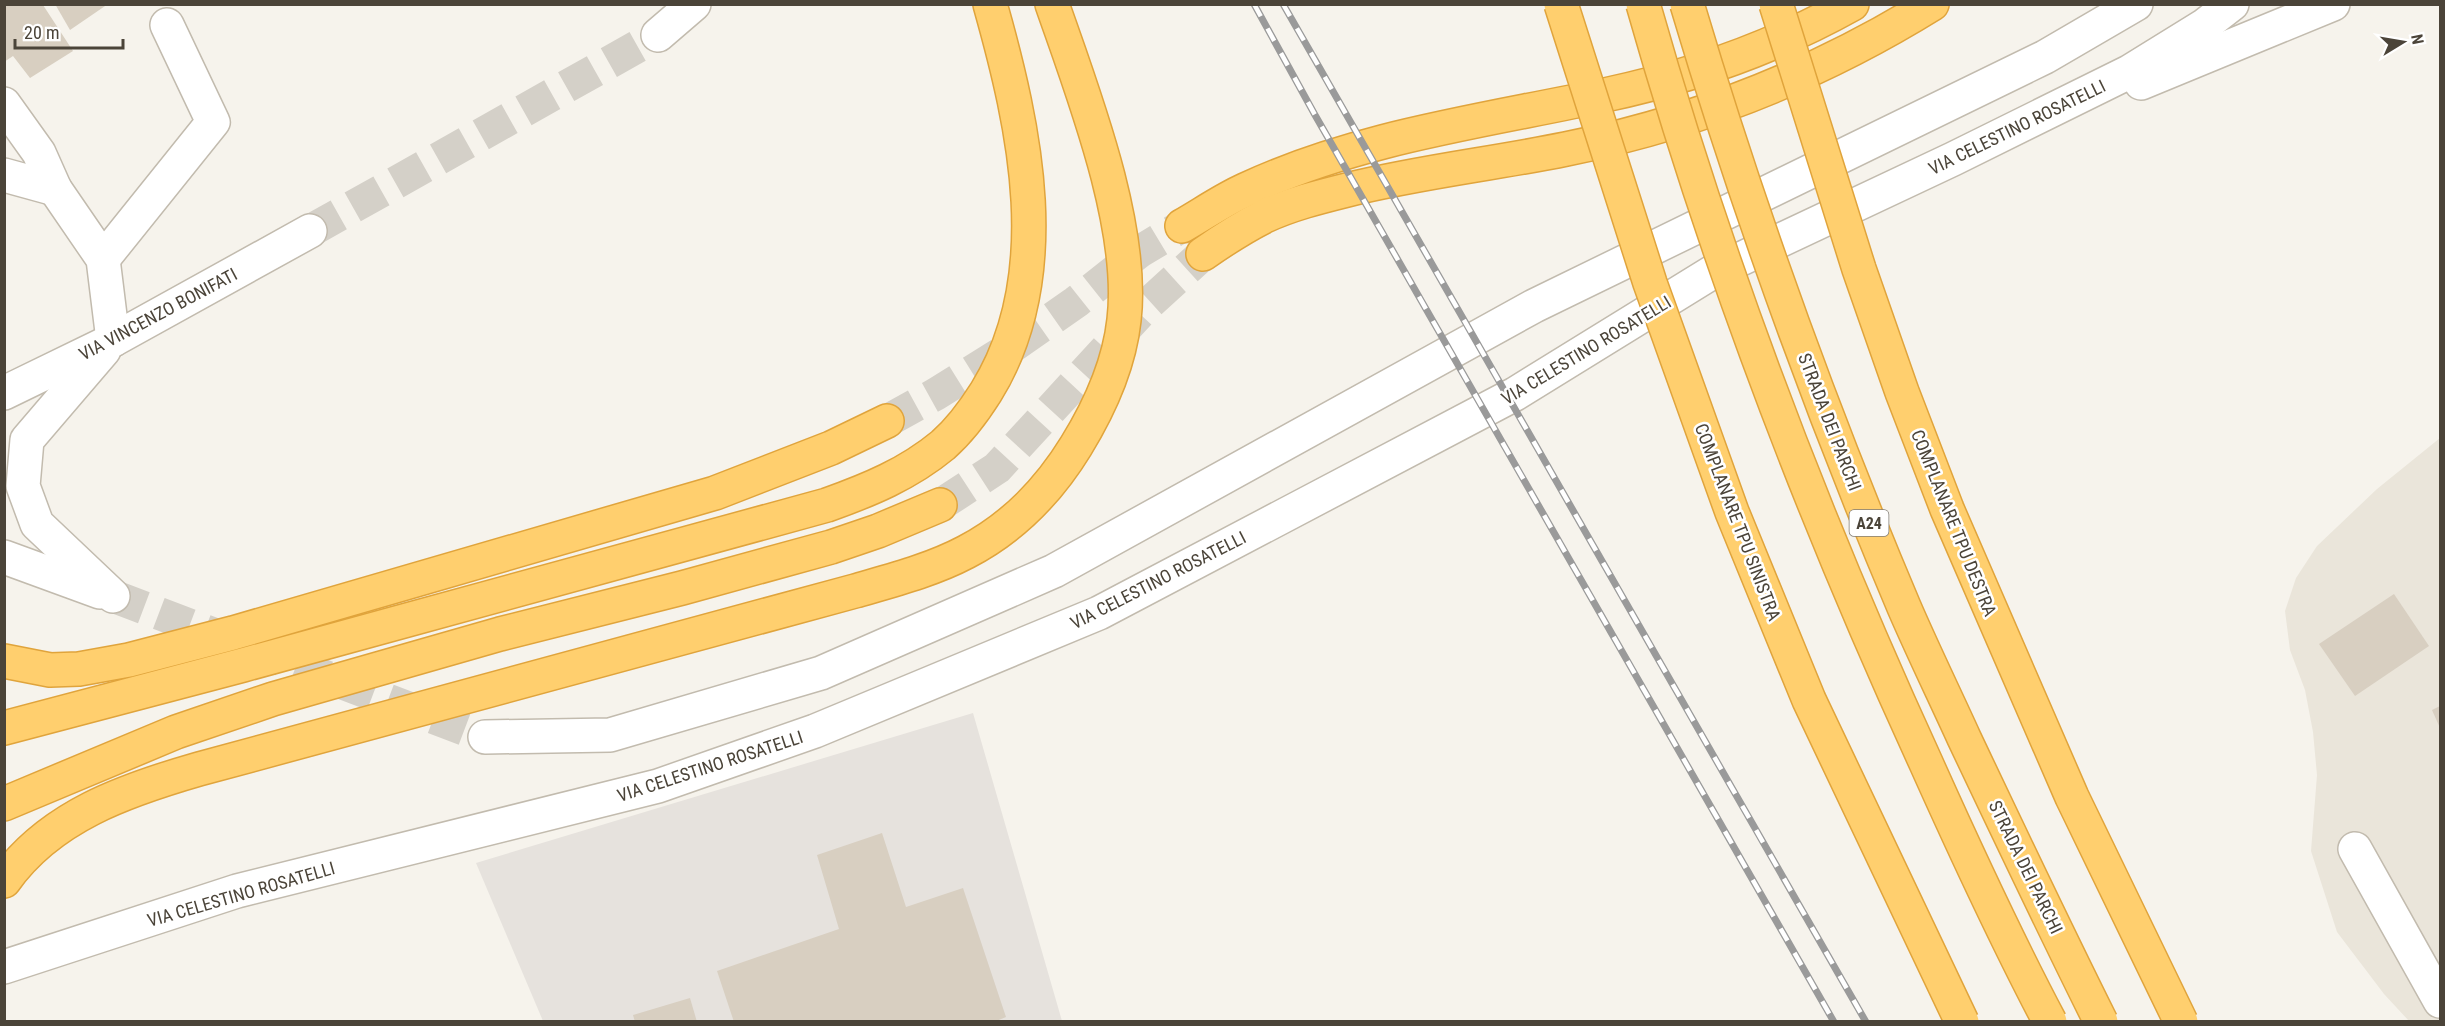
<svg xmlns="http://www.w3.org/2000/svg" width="2445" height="1026" font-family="'Roboto Condensed',sans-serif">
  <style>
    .residential { fill: #eae5da }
    .industrial { fill: #e6e2dd }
    .building { fill: #d8cfc1 }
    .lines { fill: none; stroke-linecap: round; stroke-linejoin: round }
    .minor-tunnel { stroke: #d4d0c8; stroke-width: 33; stroke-dasharray: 33 16; stroke-linecap: butt }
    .highway-tunnel { stroke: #d4d0c8; stroke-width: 33; stroke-dasharray: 33 16; stroke-linecap: butt }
    .minor-casing { stroke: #c2bbae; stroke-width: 36 }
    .highway-casing { stroke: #e0a43c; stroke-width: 36 }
    .minor { stroke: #fff; stroke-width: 33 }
    .highway { stroke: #ffcf6e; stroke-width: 33 }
    .rail-casing { stroke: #9a9a9a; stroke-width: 7 }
    .rail { stroke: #fff; stroke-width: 4.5; stroke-dasharray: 14; stroke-linecap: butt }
    .highway-bridge-casing { stroke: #e0a43c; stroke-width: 36; stroke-linecap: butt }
    .highway-bridge { stroke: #ffcf6e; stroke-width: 33 }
    .labels { text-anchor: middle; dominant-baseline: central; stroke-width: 5; stroke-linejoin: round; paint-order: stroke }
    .shield { fill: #fff; stroke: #817c74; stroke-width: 1.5 }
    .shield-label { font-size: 16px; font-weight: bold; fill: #4b4439 }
    .street-label { font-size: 18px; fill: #4b4439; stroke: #fff }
  </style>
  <rect width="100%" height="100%" fill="#f6f3ec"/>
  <polygon class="residential" points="2440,438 2440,1021 2409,1021 2384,994 2337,932 2311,851 2317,775 2313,732 2305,690 2290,650 2285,611 2296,578 2317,546 2377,489"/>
  <polygon class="industrial" points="973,713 1062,1021 543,1021 476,863"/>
  <g class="building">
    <polygon points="55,4 108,4 70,30"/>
    <polygon points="4,5 43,5 73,51 30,78 13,56 4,62"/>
    <polygon points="2394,594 2429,646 2355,696 2319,644"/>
    <polygon points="2440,706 2440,728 2432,710"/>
    <polygon points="882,833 906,907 963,888 1006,1017 994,1022 734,1022 717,971 839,929 817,855"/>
    <polygon points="690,998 697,1022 635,1022 633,1015"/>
  </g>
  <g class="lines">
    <g class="minor-tunnel">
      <polyline points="310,231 658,35"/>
      <polyline points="113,596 485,737"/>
    </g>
    <g class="highway-tunnel">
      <polyline points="887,421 936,394 1016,344 1076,302 1139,252 1182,226"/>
      <polyline points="940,505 997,468 1146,306 1203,254"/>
    </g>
    <defs>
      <g id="minor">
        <polyline points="658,35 694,4"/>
        <polyline points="2141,83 2333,4"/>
        <polyline points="4,104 39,153 55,189 103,259 113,340"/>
        <polyline points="4,175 55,189"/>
        <polyline points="103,259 213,122 167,25"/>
        <polyline points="104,350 27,440 23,486 37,524 113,596"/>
        <polyline points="4,393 113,340 310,231"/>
        <polyline points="4,557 100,592"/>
        <polyline points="485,737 610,735 821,673 1054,571 1534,306 2045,57 2136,4"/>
        <polyline points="2355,849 2440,1001"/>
        <polyline points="4,967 237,891 658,786 815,731 1099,613 1515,394 1711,273 1953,159 2129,72 2205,25 2232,4"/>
      </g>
      <g id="highway">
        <path d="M1182,226C1203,214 1223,200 1245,190C1358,137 1484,121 1605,95C1690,77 1775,47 1852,4"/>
        <path d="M1203,254C1223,240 1243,227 1265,216C1291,204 1319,197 1347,190C1419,172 1493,164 1566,149C1696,123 1819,74 1932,4"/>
        <polyline points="4,661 50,670 79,669 129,660 233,633 715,493 831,448 887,421"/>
        <path d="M4,728L243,665L827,505C869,490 908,474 943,445C960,430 974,411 986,392C1058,276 1025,128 990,4"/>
        <polyline points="4,804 176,732 273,699 500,634 682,588 831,547 878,531 940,505"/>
        <path d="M4,881C50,816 126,790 199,769L855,591C893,580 932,570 966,552C1012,528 1049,490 1076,446C1100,407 1119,366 1124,320C1135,227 1083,93 1052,4"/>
      </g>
    </defs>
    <use href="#minor" class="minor-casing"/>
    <use href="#highway" class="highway-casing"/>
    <use href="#minor" class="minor"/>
    <use href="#highway" class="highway"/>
    <defs>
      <g id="rail">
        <polyline points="1254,4 1315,115 1834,1022"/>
        <polyline points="1283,4 1866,1022"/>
      </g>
    </defs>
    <use href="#rail" class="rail-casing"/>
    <use href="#rail" class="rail"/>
    <defs>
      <g id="highway-bridge">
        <polyline points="1561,4 1650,283 1732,512 1809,700 1962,1022"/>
        <path d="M1643,4C1717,265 1813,517 1926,763C1965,850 2005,937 2050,1022"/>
        <path d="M1687,4C1748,209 1821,411 1904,607C1923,651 1944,694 1964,738C2009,833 2054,928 2101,1022"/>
        <polyline points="1776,4 1859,269 1902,392 1947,509 2072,797 2181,1022"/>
      </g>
    </defs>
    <use href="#highway-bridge" class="highway-bridge-casing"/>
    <use href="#highway-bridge" class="highway-bridge"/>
  </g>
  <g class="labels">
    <rect class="shield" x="1849.5" y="510" width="39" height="26" rx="4.5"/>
    <g class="shield-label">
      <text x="1869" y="523">A24</text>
    </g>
    <g class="street-label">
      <text transform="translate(2017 127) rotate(-26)">VIA CELESTINO ROSATELLI</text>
      <text transform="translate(158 314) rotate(-28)">VIA VINCENZO BONIFATI</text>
      <text transform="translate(1586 350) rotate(-31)">VIA CELESTINO ROSATELLI</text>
      <text transform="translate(1830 422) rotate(69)">STRADA DEI PARCHI</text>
      <text transform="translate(1738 522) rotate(69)">COMPLANARE TPU SINISTRA</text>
      <text transform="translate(1954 523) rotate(68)">COMPLANARE TPU DESTRA</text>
      <text transform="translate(1158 580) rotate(-27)">VIA CELESTINO ROSATELLI</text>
      <text transform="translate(710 766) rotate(-18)">VIA CELESTINO ROSATELLI</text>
      <text transform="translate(2026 867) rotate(64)">STRADA DEI PARCHI</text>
      <text transform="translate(241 894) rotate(-16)">VIA CELESTINO ROSATELLI</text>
    </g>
  </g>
  <rect width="2445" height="1026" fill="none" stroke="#4b4439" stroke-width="12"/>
  <g transform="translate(2403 42) rotate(79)" stroke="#ffffff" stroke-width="4.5" paint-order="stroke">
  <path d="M0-4.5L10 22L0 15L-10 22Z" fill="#4b4439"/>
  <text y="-9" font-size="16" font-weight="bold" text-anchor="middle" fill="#4b4439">N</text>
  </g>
  <path d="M15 39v9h108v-9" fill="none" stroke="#4b4439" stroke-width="3"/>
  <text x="24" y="39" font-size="18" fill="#4b4439" stroke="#ffffff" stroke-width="4.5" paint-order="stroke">20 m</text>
</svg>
